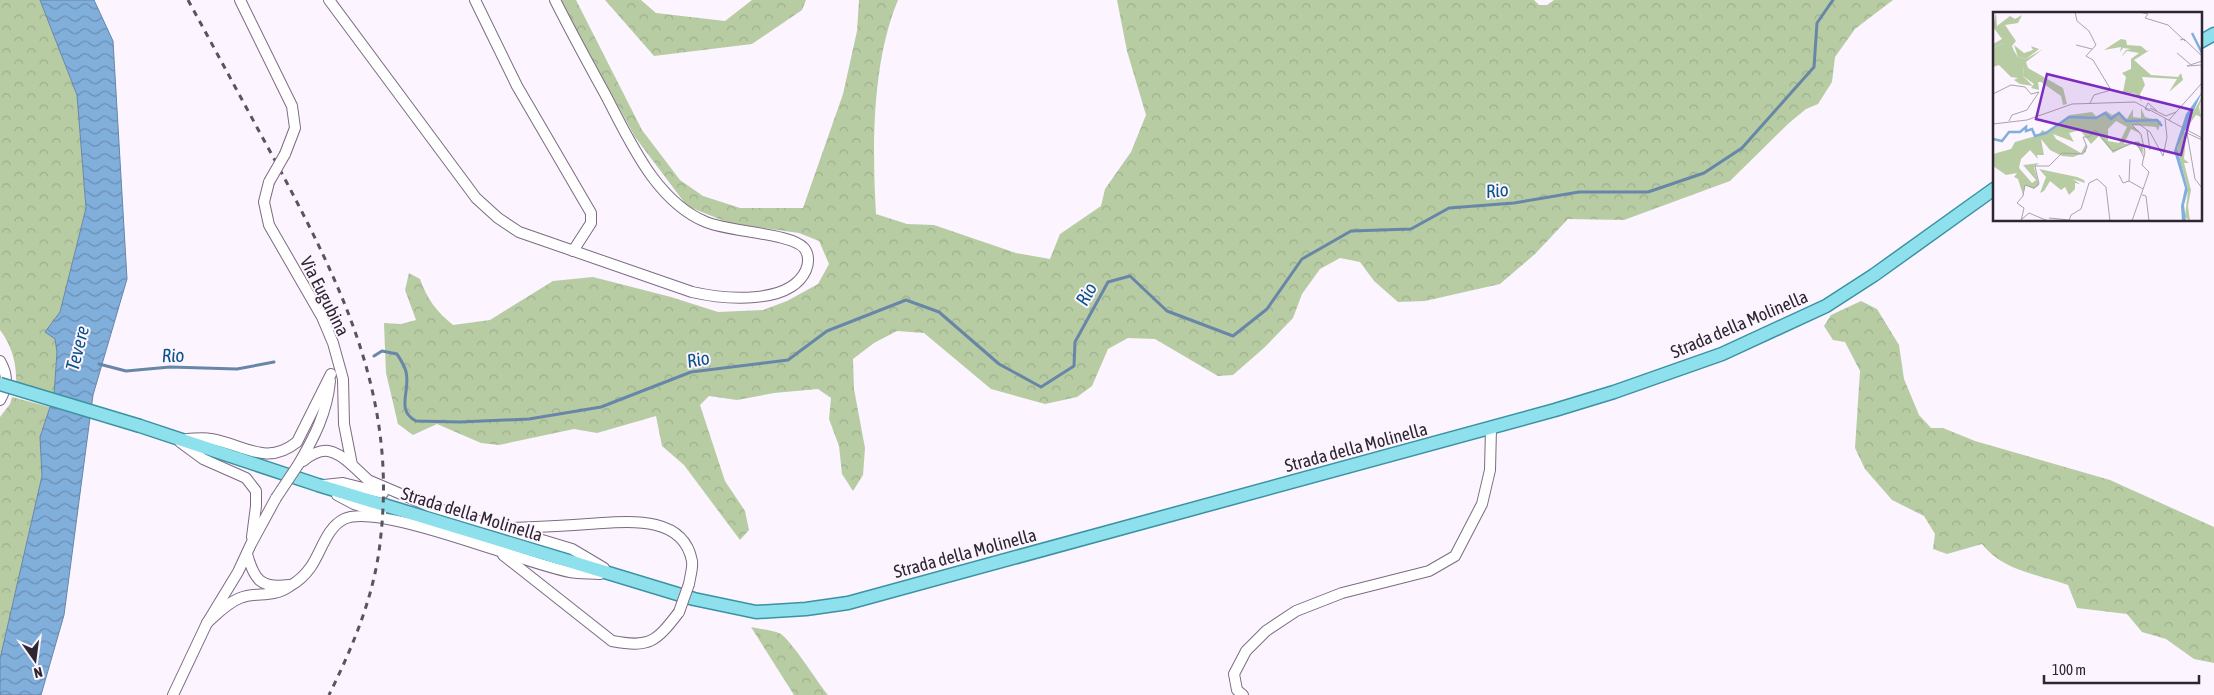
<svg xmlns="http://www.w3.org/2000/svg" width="2214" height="695" font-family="'Asap Condensed',sans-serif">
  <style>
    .forest { fill: url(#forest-crowns) }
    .water { fill: url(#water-waves); stroke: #6886a8 }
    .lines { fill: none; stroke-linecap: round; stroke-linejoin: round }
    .stream { stroke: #6886a8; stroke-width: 3 }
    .minor-casing { stroke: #7c6b81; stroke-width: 12 }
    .major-casing { stroke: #3b92a3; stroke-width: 15 }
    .minor { stroke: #fff; stroke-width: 10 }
    .major { stroke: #8ee0ed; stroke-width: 12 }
    .rail { stroke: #5b535d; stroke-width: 3; stroke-dasharray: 6 6; stroke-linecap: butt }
    .minor-bridge-casing { stroke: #7c6b81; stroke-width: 12; stroke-linecap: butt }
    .major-bridge-casing { stroke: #3b92a3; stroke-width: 15; stroke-linecap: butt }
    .minor-bridge { stroke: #fff; stroke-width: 10 }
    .major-bridge { stroke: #8ee0ed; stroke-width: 12 }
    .labels { text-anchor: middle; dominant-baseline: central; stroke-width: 4; stroke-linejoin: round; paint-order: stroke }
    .street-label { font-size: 18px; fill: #2e2630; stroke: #fcf4ff }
    .water-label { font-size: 19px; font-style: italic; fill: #095388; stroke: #fcf4ff }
    .inset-river { fill: none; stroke: #81afdb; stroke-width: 2.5 }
    .inset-road { fill: none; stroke: #aaa2ac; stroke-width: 1 }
    .view { fill: #7b2cbf; fill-opacity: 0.15; stroke: #7b2cbf; stroke-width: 2.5 }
    .inset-edge { fill: none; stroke: #2e2630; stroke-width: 2.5 }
  </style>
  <defs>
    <pattern id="forest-crowns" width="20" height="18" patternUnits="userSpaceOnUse" patternTransform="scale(1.25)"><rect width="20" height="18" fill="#b7cca3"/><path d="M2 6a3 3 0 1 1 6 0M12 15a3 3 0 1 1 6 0" fill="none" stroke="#9eaf8d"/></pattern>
    <pattern id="water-waves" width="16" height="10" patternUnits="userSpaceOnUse" patternTransform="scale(1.25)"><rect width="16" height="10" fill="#81afdb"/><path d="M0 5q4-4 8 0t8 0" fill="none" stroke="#6a8eb2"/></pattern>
  </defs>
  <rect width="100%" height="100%" fill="#fcf4ff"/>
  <g class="forest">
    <path d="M0,0H40L77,95L86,208L60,312L45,332L55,339L57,352L54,395L16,384C17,364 12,346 0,330Z"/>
    <path d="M560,0H576L642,130L680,180L703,196L740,208H803L843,94L857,31L859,0H898C872,62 872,147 876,214L907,224L934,225L1016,253L1050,259L1060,234L1101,206L1105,189L1131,152L1146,115L1127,51L1117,0H1534L1539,5H1547L1554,0H1893L1855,29L1835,57L1832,82L1818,104L1806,109L1789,123L1730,181L1624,220L1568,219L1535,254L1500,284L1425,301L1398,302L1374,281L1360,262L1340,258L1320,269L1302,294L1293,318L1265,347L1233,375L1218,376L1155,339L1128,338L1108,349L1092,386L1077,397L1045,404L991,389L924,333L897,331L874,343L853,359L854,389L865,448L863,475L853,491L842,474L839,446L829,419L831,398L818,389L774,393L737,400L709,396L700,405L725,481L745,511L749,530L740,540L684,465L662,446L656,416L597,433L574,429L499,445L481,443L437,424L413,435L398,424L386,373L384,323L401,324L416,320L405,290L409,273L420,279C427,299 437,312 453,325L490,320L553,281L593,277L671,297L718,312L763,310L787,301L818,284L829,264L819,241L799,233L729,223L687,206L635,137Z"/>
    <polygon points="605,0 641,0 656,13 725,21 752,0 806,0 802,10 752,44 654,56"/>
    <path d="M1861,301L1877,309L1899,345L1904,379L1919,415L1931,428H1943L1975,441L2110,480L2214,527V663L2194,659L2166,639L2142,632L2127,614L2077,608L2068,585C2037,574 2003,571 1982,544L1947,554L1933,549L1935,534L1924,516L1892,500L1865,469L1855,448L1860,371L1845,342L1833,340L1824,326L1831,315Z"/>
    <polygon points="12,397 50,407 40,437 42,476 0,659 0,417 10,404"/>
    <path d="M751,627C760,629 771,630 779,633C791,639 817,682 828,695H794Z"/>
  </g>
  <polygon class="water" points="40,0 94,0 113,41 127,279 93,395 64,615 41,695 0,695 0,659 42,476 40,437 54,395 57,352 55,339 45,332 60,312 86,208 77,95"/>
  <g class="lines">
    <g class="stream">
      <path d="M374,356L382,351L397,354C400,359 405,366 406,372C411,390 395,410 416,421L460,422L529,419L601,407L691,372L788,360L827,331L906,300L939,312L999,364L1041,387L1074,366L1075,342L1108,282L1130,276L1167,311L1233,336L1267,309L1302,259L1351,231L1411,229L1449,208L1514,203L1579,192H1648L1704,173L1742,148L1814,67L1817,23L1833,0"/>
      <polyline points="99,364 126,371 170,367 237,369 274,362"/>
    </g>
    <defs>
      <g id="minor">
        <polyline points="240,0 292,106 295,128 285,154"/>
        <path d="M329,0L476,198L498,218L519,232L692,292C723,299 790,306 806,270C809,263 809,254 804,248C791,233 729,232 706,222C655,201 629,139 605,94C588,63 571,32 555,0"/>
        <polyline points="475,0 517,86 591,213 591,223 573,251"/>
        <polyline points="269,182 264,202 269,225 322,317 333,343 343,379 344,424 352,465 368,480 429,506 572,549 604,568"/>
        <path d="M0,361C8,375 8,386 0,400"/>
        <path d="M187,439C194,439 203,437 211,439C243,444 266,467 297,442L331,374"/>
        <polyline points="180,442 203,459 246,478 256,491 256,506 252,537"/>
        <path d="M303,461C323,445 334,449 352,465"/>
        <path d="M298,465C314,438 327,413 330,381"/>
        <polyline points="324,485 343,483 383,493"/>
        <polyline points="337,495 354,504 381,513"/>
        <path d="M512,528C538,527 563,526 588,524C624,522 683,513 692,561C693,568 690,577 689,584"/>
        <path d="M247,554C254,579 260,589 289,585"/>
        <path d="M503,555L612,641C650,648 656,642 679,612"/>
        <path d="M207,623C217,614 227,603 240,598C258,591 271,599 290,586C297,582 305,575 310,568C321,553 326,528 344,519C379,502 525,564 570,572C580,574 591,573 600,574"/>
        <polyline points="173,695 207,623 238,572 251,544 276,498"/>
        <polyline points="1243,695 1237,690 1234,674 1246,651 1266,631 1296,611 1342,593 1429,571 1455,556 1482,504 1490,470 1491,428"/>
      </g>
      <g id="major">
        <polyline points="2200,42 2214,34"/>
        <polyline points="140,426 318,485 694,599 756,612 806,609 848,603 1555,410 1614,392 1722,354 1826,306 1874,275 1994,189"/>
      </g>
    </defs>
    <use href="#minor" class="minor-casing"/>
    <use href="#major" class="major-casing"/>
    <use href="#minor" class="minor"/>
    <use href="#major" class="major"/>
    <path class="rail" d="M188,0C218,55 248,111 278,166C341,285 396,395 381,534C376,592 354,644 329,695"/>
    <defs>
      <g id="minor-bridge">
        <polyline points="269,182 285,154"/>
        <polyline points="276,498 298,465"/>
        <polyline points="679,612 689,584"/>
      </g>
      <polyline id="major-bridge" points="0,384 140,426"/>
    </defs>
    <use href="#minor-bridge" class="minor-bridge-casing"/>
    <use href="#major-bridge" class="major-bridge-casing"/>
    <use href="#minor-bridge" class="minor-bridge"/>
    <use href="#major-bridge" class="major-bridge"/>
  </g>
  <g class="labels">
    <g class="street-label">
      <text transform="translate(325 296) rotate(63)">Via Eugubina</text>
      <text transform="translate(1739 324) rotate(-23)">Strada della Molinella</text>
      <text transform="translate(1356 447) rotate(-15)">Strada della Molinella</text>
      <text transform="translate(472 514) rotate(17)">Strada della Molinella</text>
      <text transform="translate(965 553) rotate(-15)">Strada della Molinella</text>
    </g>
    <g class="water-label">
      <text transform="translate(1497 190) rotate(-6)">Rio</text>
      <text transform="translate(1086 294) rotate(-61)">Rio</text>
      <text transform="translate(77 348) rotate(-76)">Tevere</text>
      <text transform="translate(173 355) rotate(-1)">Rio</text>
      <text transform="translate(698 359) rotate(-11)">Rio</text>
    </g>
  </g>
  <g transform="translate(1993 12)">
    <rect width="209" height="209" fill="#fcf4ff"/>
    <path d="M11,31L31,55L30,64L40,74L27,72L21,68L25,66L18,65L6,53L0,55V36ZM21,33L31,41L40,38L38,34L46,37L33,47L25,45Z" fill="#b7cca3"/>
    <path d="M3,0L4,14L17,4L22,7L29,3L25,11L12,13L23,29L19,34L21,39L25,45L33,47L50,37L33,50L35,56L70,76L74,92L70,93L68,84L48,70H45L46,78L38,76L41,72L30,64L31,55L21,50L11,31L0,36V32L9,27L0,15ZM128,27L133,28L134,33L148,34L154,39L157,38L141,48L158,63L185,65L188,61L190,68L176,80L184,67L149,65L152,73L147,82L149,90L143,82L130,80L133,65L129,61L138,57V47L146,41L134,39L128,45L133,38L138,37L130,36L127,40L128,35L111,38ZM209,85L206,95L208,105L203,103L193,117V112ZM148,96L152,105L168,109L165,119L163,115L138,113L146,119L151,142L140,130L120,141L106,124L98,132L87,118L76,121L81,130L60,122L63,127L88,141L93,132V140L80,145L69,144L57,138L48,127L51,143H44L45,147L37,138L28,147L26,156L39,171L43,168L30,153L46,151L41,155L46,173L41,177L32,173L30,183L25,167L21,165L24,161L13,163L0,154V142L18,137L22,130L46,123L49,118L54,120L77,103L99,100L104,105L113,99L119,103L126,100L134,107L140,97V105L148,106ZM123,109L134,115L126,131L115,129V117ZM138,117L146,121L151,138L146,129L131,132ZM190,117L193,123L191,147L196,151H191L198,178L195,194L197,209L192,205L195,178L184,136ZM46,157L84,165L91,168L92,171L80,167L87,172L82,171V177L76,183L72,175L68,178L57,169L51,179L47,181L53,165Z" fill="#b7cca3" fill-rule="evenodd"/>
    <path d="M209,80L184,136L195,178L191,193L193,209H189L188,194L192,176L181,139L193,102Z" fill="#81afdb"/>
    <path class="inset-river" d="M199,21L209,41M0,127L9,129L16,120H27L33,115V119L39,117L42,124L53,121L76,105L103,106L112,101L118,107L126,101L133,109L164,108L169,114"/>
    <path class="inset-road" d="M82,0L84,9L96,19L103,33L93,44L100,48L118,78L101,83L97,91M146,0L155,2L152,6L175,13L192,29M187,28L191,27L209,44M83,33L99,37M184,41L197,52M209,49L194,54L209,53M0,82L18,73L32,75L38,82L46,80L34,98L19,103L16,109M157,96L173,104L183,100M157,99L152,97L155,91L164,99M176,108L209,71M0,112L34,108L79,92L142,90L209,126M154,118L157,138M194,121L202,167L209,176M194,121L209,128M137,147L136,169L150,177M126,163L130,171L136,169M149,183L153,184L156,209M56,206L76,208M29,207L36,201L55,209M28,209L31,196L24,191L30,184L32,173L41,176L46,172L42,154H56L69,141L90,142L94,135L90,125H96L102,118L120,139L143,130L151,145M76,209L78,203L88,197L96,171L104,167L113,175L117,209M139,209L156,160L149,153L152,140L148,122L139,113L146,112L157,120L170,144L174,125L172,107"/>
    <path class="view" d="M54,62L199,98L188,143L43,107Z"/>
    <rect width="209" height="209" class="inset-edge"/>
  </g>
  <g transform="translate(35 660) rotate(166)" stroke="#fcf4ff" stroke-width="4" paint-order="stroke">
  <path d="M0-4L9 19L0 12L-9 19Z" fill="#2e2630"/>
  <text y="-8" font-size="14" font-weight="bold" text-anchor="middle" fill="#2e2630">N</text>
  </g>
  <path d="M2044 675v8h155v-8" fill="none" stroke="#2e2630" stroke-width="2.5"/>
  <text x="2052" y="675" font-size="15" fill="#2e2630" stroke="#fcf4ff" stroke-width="4" paint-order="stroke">100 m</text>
</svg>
